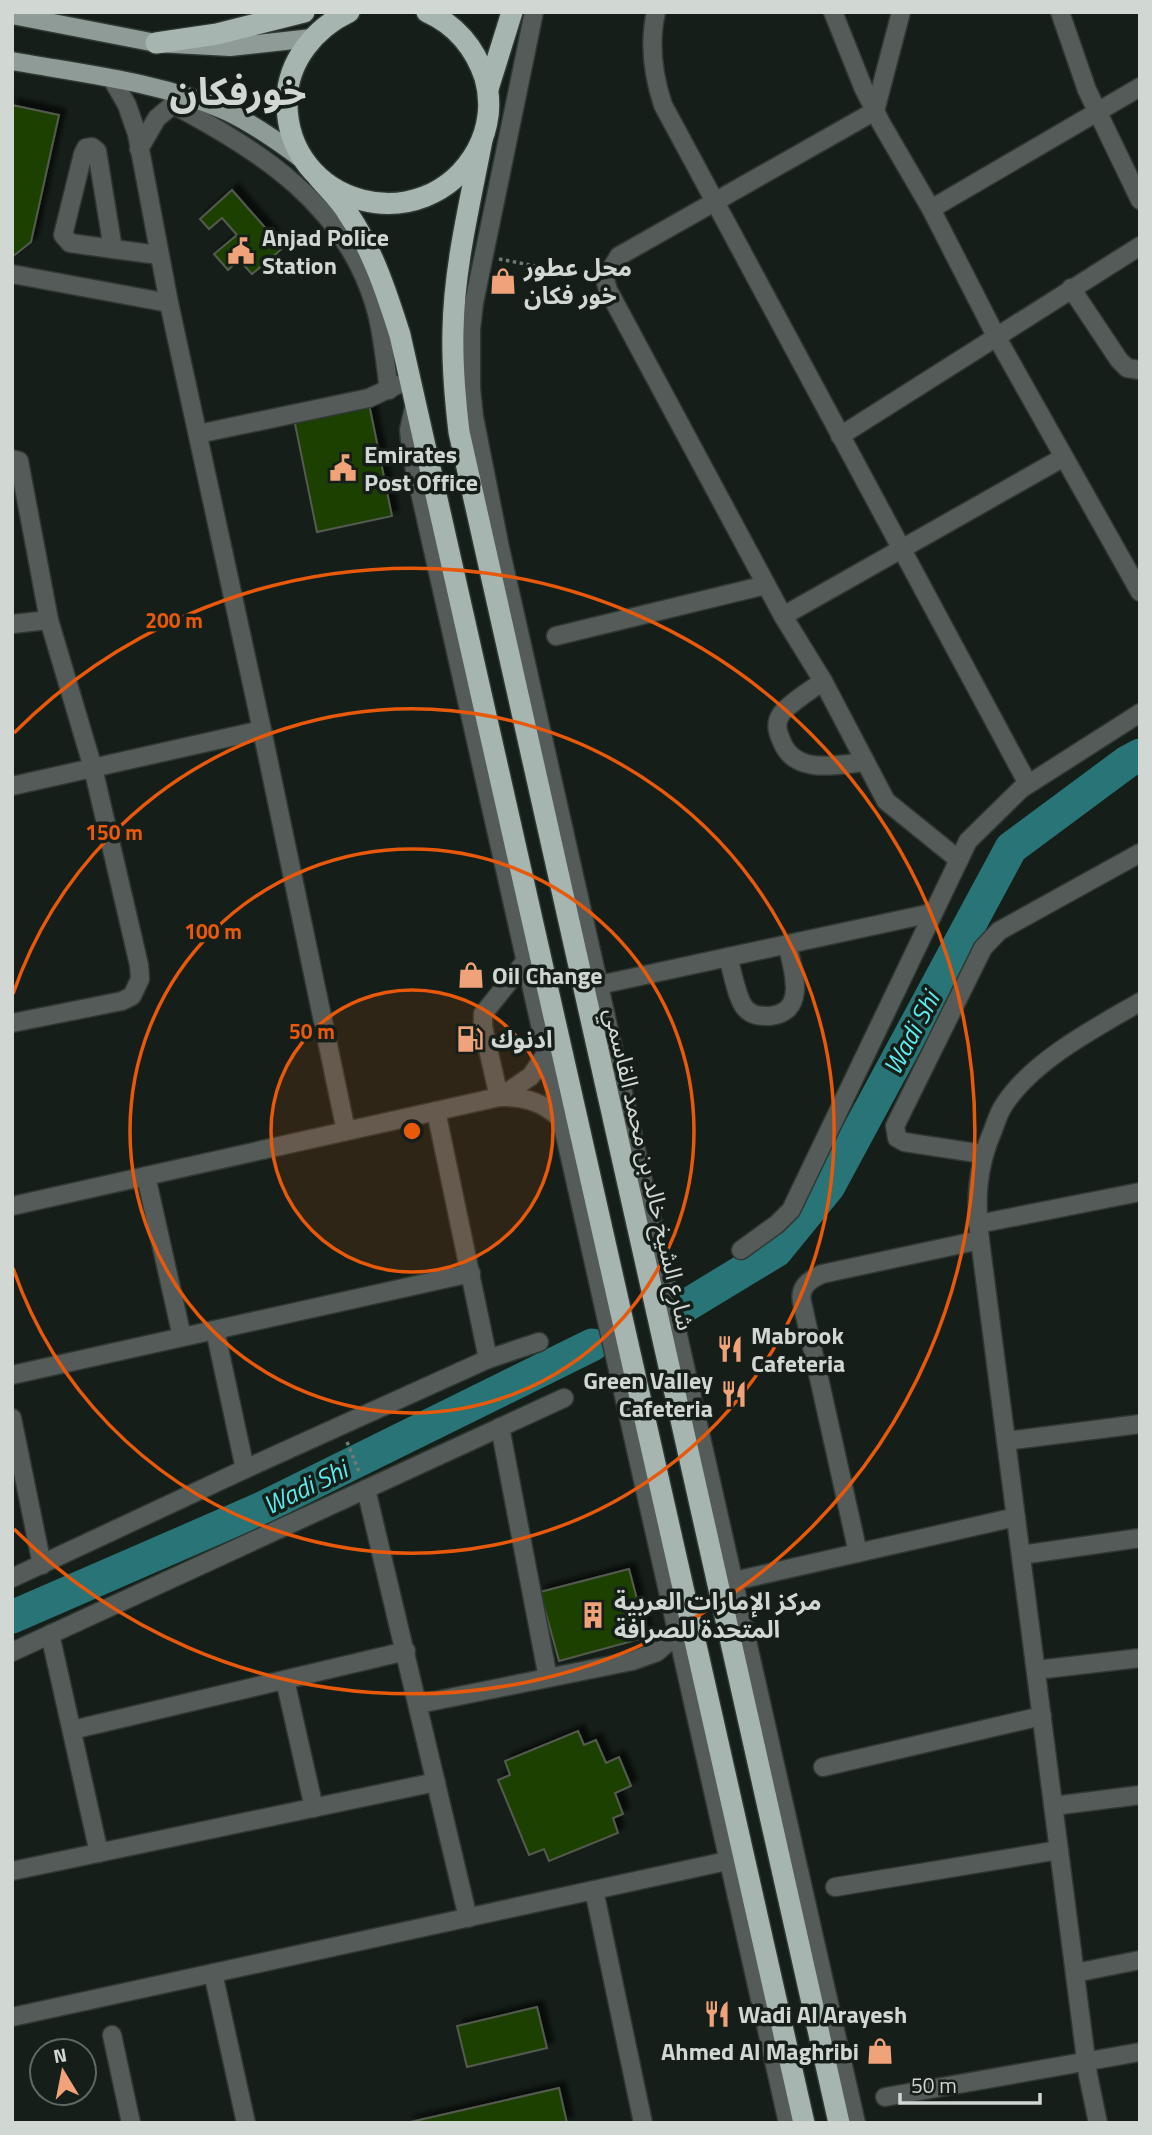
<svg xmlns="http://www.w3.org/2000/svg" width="1152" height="2135" font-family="'Titillium Web','Noto Sans Arabic',sans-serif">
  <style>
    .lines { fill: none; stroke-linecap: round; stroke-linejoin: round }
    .river { stroke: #287476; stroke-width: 33 }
    .building { fill: #1f4000; stroke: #545a50; stroke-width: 2; filter: url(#shadow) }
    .minor-casing { stroke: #2f3832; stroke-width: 21 }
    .major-casing { stroke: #2f3832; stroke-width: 21 }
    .highway-casing { stroke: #2f3832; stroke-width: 24 }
    .path { stroke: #717974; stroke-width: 3.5; stroke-dasharray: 3.5 3.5; stroke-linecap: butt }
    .minor { stroke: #555b59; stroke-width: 18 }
    .major { stroke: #8f9b97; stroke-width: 18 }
    .highway { stroke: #a6b5b0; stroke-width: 21 }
    .ring { fill: none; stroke: #e8590c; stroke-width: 3.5 }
    .labels { text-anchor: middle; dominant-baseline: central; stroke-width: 7; stroke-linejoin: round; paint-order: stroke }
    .poi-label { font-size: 24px; font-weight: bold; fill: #d1d7d3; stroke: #151e18; text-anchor: start }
    .street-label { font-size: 24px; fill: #d1d7d3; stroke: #151e18 }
    .water-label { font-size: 26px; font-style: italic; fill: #5ceaee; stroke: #151e18 }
    .town-label { font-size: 38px; font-weight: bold; fill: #d1d7d3; stroke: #151e18 }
    .centre { fill: #e8590c; stroke: #151e18; stroke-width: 3.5 }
    .ring-label { font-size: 21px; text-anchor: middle; font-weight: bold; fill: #e8590c; stroke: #151e18; stroke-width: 7; stroke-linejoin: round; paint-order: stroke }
  </style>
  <defs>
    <filter id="shadow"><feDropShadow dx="6" dy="-6" stdDeviation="2" flood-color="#0009"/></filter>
  </defs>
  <rect width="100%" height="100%" fill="#151e18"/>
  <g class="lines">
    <g class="river">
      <polyline points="682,1308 776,1251 829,1186 1011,848 1127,762 1140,755"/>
      <polyline points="12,1617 260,1509 592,1345"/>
    </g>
  </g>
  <g class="building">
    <polygon points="12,105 59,115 31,242 12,257"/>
    <polygon points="232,190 283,248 252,274 239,260 228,270 214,254 237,235 222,218 209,229 200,219"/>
    <polygon points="369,404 392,516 317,532 294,419"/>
    <polygon points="629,1569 647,1637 559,1661 540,1592"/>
    <polygon points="578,1731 584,1745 596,1740 606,1763 619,1757 631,1786 615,1793 623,1814 613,1818 618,1833 549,1861 544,1849 529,1855 498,1780 510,1775 505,1761"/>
    <polygon points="537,2007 547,2048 467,2067 457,2026"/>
    <polygon points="559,2088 567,2123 406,2123"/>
  </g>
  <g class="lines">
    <defs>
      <g id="minor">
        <polyline points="534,12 474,303 471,329 471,388 474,417 500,548 856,2123"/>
        <path d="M656,12C649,43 653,75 663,105L1028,784"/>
        <polyline points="833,12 863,87 881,123 931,209 996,336 1140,592"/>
        <polyline points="901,12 875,111 619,256 605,279 608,290 783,616 823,681 886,801 959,860"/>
        <polyline points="1060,12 1087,90 1140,200"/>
        <polyline points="112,79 127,105 137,134 169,303 262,730 346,1131"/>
        <path d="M172,104C260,151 345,204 375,306C383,333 385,362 389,390"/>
        <polygon points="92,147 97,151 113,249 70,243 63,235 83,154 86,148"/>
        <polyline points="139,149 157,118 180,99"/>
        <polyline points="931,209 1140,87"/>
        <polyline points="113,249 159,255"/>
        <polyline points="12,274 169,303"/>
        <polyline points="1071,288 1119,360 1127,368 1140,370"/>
        <polyline points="415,403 409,430 412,457 788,2123"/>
        <polyline points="198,434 369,398 397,385"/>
        <polyline points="840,436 1140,246"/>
        <polyline points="12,459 19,461 49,620 93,768 139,965 140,979 132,996 122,1001 12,1023"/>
        <polyline points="783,616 1064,457"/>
        <polyline points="12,624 49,620"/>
        <polyline points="556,636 766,585"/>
        <path d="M823,681C813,689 786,705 780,716C775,725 778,733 782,742C795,775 837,765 865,762"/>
        <polyline points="12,786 262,730"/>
        <path d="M728,957C732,970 737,999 745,1008C752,1016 760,1016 770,1016C808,1012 793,969 787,944"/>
        <polyline points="599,985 932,913"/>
        <polyline points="502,1096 531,1076 545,1055"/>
        <polyline points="499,1097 483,1027 483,1014 524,963"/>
        <polyline points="436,1111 488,1359"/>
        <polyline points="983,1154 904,1142 897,1138 895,1126 983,948 999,931 1140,853"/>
        <polyline points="146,1176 182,1337"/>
        <path d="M12,1206L499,1097C522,1096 541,1101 559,1117"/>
        <polyline points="978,1224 1140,1192"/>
        <polyline points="741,1250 777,1224 791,1210 968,841 1021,789 1140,713"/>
        <polyline points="215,1330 245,1469"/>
        <polyline points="12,1375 471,1273"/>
        <polyline points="12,1418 42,1565"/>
        <polyline points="500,1427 548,1678"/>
        <polyline points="1006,1441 1140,1424"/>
        <polyline points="366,1489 468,1918"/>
        <path d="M858,1553L802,1302C799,1287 809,1280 822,1274L980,1240"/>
        <polyline points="1021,1555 1140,1538"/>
        <polyline points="12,1578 245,1469 488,1359 539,1342"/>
        <polyline points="734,1581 1016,1517"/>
        <polyline points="50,1634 99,1853"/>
        <polyline points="12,1652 564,1398"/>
        <polyline points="1036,1670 1140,1658"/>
        <polyline points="285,1680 314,1808"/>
        <polyline points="419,1704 632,1661 657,1652 676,1635"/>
        <polyline points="72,1730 406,1651"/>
        <polyline points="823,1767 1042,1716"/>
        <polyline points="1053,1806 1140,1795"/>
        <polyline points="12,1871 436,1782"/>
        <polyline points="835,1887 1059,1850"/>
        <polyline points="594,1890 643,2123"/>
        <polyline points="213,1973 246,2123"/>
        <polyline points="1075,1973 1140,1960"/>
        <polyline points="12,2017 727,1861"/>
        <polyline points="112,2035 131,2123"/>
        <polyline points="885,2097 1140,2052"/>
        <path d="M1098,2123L1088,2075L980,1240C975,1199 977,1167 993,1130C996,1122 999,1112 1004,1105C1032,1061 1095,1028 1140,1002"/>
      </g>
      <g id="major">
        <polyline points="12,15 156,43 230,47 312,38"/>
        <path d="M12,61C83,74 160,82 226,111C254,124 279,142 303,160"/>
      </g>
      <g id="highway">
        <path d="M349,12C315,28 288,61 287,99C284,207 425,243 477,150C489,128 492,102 485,78C475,48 456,25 427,12"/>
        <polyline points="156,43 217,34 304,12"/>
        <polyline points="488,89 512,12"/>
        <path d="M482,140C470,203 454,267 453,331C452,365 455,398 459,432L839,2123"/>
        <path d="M318,177C328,189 341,201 349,215C373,251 387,294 400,335L804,2123"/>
      </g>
    </defs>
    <use href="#minor" class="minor-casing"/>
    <use href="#major" class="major-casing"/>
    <use href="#highway" class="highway-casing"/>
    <g class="path">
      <polyline points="499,259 588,276"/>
      <polyline points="347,1442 360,1474"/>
    </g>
    <use href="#minor" class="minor"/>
    <use href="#major" class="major"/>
    <use href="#highway" class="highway"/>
  </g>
  <circle cx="412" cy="1131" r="141" fill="#e8590c" fill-opacity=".12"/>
  <g class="ring">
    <circle cx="412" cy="1131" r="141"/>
    <circle cx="412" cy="1131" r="282"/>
    <path d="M13 994A422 422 0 1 1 13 1268"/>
    <path d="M14 733A563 563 0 1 1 14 1529"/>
  </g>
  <defs>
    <symbol id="civic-bare" viewBox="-9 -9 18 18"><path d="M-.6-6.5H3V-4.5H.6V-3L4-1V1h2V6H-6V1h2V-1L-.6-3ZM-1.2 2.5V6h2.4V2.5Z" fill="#f0a27a" stroke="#151e18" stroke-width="2.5" paint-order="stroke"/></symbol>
    <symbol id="shop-bare" viewBox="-9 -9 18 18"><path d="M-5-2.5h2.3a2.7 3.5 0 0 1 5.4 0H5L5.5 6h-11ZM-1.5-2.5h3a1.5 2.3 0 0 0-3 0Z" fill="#f0a27a" stroke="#151e18" stroke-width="2.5" paint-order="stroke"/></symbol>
    <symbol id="fuel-bare" viewBox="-9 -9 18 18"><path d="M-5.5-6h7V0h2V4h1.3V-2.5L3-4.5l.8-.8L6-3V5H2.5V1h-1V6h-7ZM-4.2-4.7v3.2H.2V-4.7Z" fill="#f0a27a" stroke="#151e18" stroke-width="2.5" paint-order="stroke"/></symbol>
    <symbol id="restaurant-bare" viewBox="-9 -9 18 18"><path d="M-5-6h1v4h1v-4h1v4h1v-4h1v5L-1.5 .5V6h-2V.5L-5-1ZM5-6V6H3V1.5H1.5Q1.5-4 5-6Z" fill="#f0a27a" stroke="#151e18" stroke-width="2.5" paint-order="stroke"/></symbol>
    <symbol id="building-bare" viewBox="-9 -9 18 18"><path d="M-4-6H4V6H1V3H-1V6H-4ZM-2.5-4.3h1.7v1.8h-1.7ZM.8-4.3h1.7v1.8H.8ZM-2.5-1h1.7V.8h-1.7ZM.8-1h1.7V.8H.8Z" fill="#f0a27a" stroke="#151e18" stroke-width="2.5" paint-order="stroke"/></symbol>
  </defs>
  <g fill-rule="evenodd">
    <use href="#civic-bare" x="222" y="232" width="38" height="38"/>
    <use href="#shop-bare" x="484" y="262" width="38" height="38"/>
    <use href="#civic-bare" x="324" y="449" width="38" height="38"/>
    <use href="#shop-bare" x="452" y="956" width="38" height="38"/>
    <use href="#fuel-bare" x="451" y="1020" width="38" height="38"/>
    <use href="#restaurant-bare" x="711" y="1330" width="38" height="38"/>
    <use href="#restaurant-bare" x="715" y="1375" width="38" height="38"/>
    <use href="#building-bare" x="574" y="1596" width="38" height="38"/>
    <use href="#restaurant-bare" x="698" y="1995" width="38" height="38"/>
    <use href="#shop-bare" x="861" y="2032" width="38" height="38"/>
  </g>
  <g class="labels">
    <g class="poi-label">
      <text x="262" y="237">Anjad Police<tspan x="262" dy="28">Station</tspan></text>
      <text x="524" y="267">محل عطور<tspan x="524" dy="28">خور فكان</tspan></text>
      <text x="364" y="454">Emirates<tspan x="364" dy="28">Post Office</tspan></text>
      <text x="492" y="975">Oil Change</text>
      <text x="491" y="1039">ادنوك</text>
      <text x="751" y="1335">Mabrook<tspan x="751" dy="28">Cafeteria</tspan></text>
      <text x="713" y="1380" text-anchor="end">Green Valley<tspan x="713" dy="28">Cafeteria</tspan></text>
      <text x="614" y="1601">مركز الإمارات العربية<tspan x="614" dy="28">المتحدة للصرافة</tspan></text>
      <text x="738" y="2014">Wadi Al Arayesh</text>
      <text x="859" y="2051" text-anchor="end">Ahmed Al Maghribi</text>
    </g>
    <g class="street-label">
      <text transform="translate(650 1169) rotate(77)">شارع الشيخ خالد بن محمد القاسمي</text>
    </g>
    <g class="water-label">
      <text transform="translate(911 1033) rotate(-62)">Wadi Shi</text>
      <text transform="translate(305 1487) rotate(-26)">Wadi Shi</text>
    </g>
    <g class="town-label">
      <text x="238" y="91">خورفكان</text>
    </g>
  </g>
  <circle cx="412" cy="1131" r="10" class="centre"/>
  <g class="ring-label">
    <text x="174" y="628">200 m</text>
    <text x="114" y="840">150 m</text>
    <text x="213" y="939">100 m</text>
    <text x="312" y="1039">50 m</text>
  </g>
  <rect width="1152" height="2135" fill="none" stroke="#d1d7d3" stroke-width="28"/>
  <g transform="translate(63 2072) rotate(350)"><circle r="33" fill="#151e18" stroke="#606863" stroke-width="2"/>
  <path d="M0-5L12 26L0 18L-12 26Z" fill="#f0a27a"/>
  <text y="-10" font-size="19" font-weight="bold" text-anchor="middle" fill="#d1d7d3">N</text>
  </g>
  <path d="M900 2093v10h140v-10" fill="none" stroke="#d1d7d3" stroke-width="3.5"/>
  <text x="911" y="2093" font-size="21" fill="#d1d7d3" stroke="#151e18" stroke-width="5" paint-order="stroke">50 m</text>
</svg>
